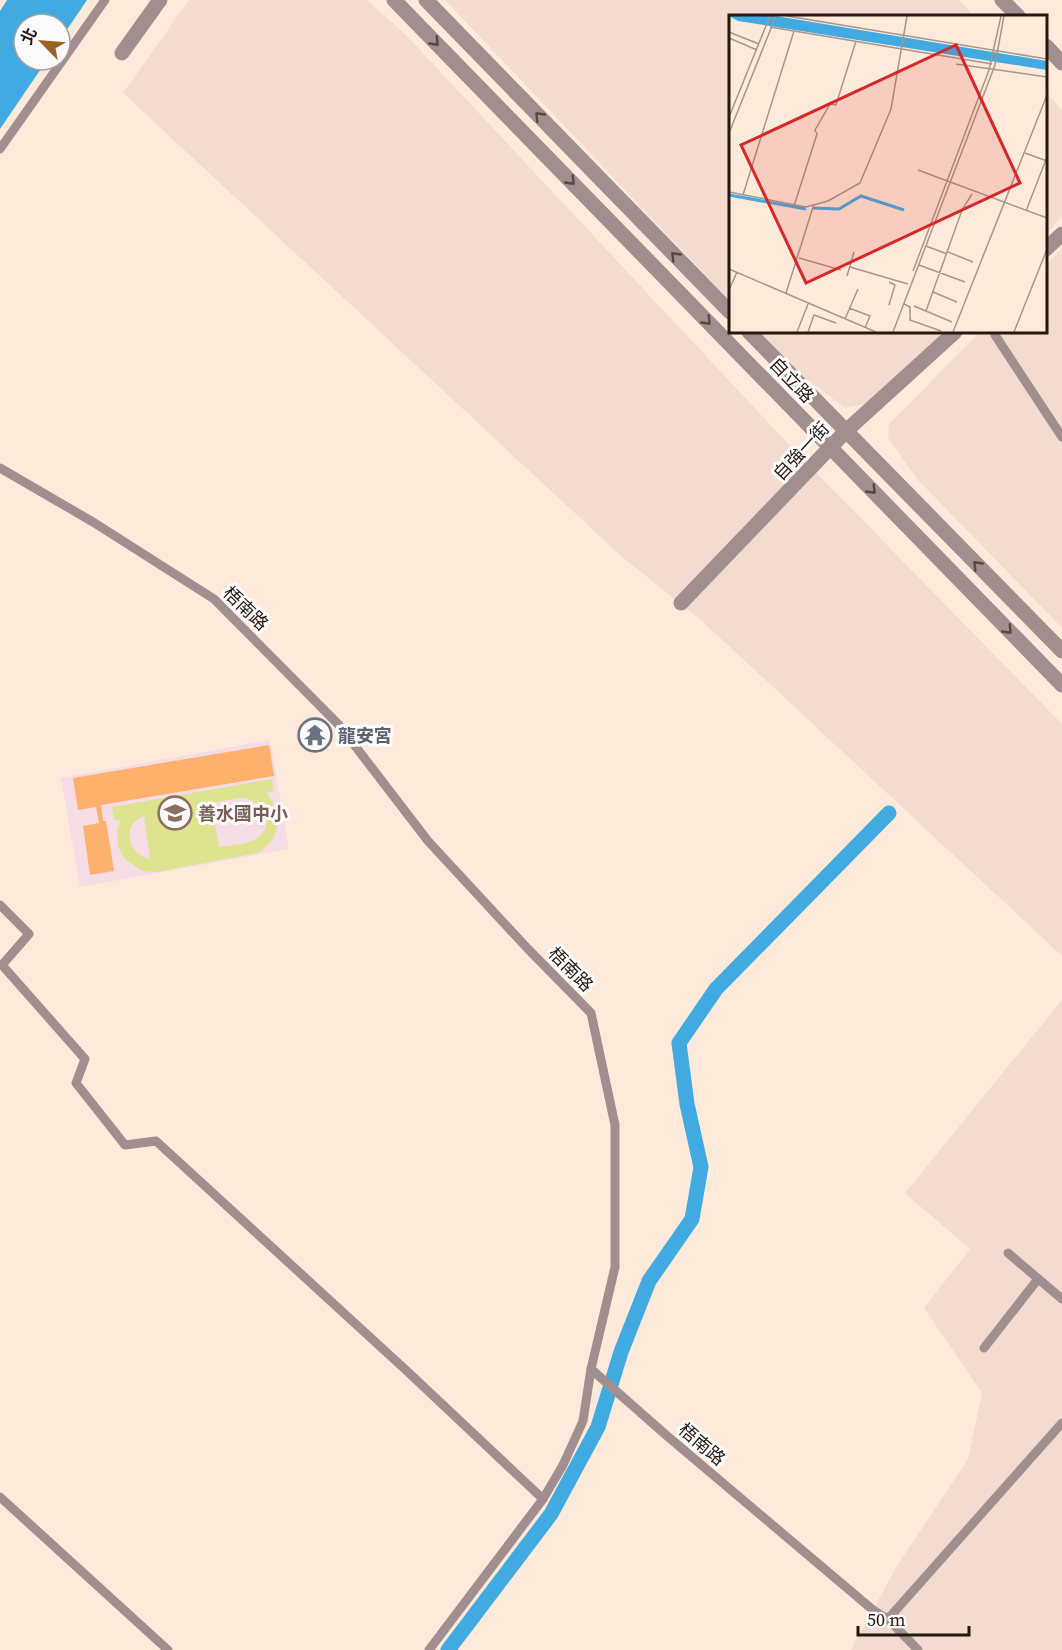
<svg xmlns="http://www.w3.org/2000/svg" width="1062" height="1650" font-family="'Source Serif 4','Noto Sans TC',serif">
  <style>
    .industrial { fill: #f3dbd0 }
    .education { fill: #f6dce5 }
    .green { fill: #dde38e; fill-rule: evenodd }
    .water { fill: #41abe1 }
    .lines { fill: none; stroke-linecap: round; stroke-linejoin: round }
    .canal { stroke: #41abe1; stroke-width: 15 }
    .building { fill: #feb06d }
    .service { stroke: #a18f8f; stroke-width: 9 }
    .minor { stroke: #a18f8f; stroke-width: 15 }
    .tertiary { stroke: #a18f8f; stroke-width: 15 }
    .oneway { stroke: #564842 }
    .labels { text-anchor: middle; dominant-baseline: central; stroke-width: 6; stroke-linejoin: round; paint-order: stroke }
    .street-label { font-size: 18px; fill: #24180f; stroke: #fbfbfb }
    .worship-label { font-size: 18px; font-weight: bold; fill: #5b616d; stroke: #fbfbfb; text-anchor: start }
    .education-label { font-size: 18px; font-weight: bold; fill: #785e54; stroke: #fbfbfb; text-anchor: start }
    .inset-river { fill: none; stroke: #41abe1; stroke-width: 3 }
    .inset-road { fill: none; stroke: #a79689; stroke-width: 1.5 }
    .view { fill: #d62828; fill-opacity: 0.15; stroke: #d62828; stroke-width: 3 }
    .inset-edge { fill: none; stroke: #24180f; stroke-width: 3 }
  </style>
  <rect width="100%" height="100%" fill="#feeadb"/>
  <g class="industrial">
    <polygon points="189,0 367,0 405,34 793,449 1062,724 1062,956 702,621 621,556 123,93"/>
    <polygon points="445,0 959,0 974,16 730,16 730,301"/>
    <polygon points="1046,92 1062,110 1062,217 1046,233"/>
    <polygon points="1062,248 1062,628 918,480 888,438 889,424 980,332 1046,332 1046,265"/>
    <polygon points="760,332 945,332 871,403 845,408 799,373"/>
    <polygon points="1062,1000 1062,1650 851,1650 898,1564 968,1459 982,1393 924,1308 970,1249 905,1193"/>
  </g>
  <polygon class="education" points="270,740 289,849 80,887 61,778"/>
  <path class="green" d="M272,779L274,791L266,793C284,812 281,841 257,853L156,872L142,871L125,859L118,847L117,830L121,820H114L112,807ZM239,798C262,797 278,825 256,839C246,845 231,845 219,847L211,803ZM144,816L150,858V859C128,855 120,824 144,816Z"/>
  <polygon class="water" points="7,0 87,0 60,40 60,24 24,24 24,60 47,60 0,129 0,11"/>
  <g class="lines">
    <polyline class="canal" points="448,1650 551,1514 598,1427 621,1352 649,1281 692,1219 701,1167 687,1104 679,1043 716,989 889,813"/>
  </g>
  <polygon class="building" points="269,745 274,776 101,805 103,821 106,821 114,871 90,875 83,826 99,823 96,807 78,810 73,778"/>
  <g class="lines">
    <g class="service">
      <polyline points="0,149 105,0"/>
      <polyline points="995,335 1062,437"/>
      <polyline points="0,468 93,522 214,599 339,725 428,841 528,949 591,1013 615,1125 615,1267 591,1369 583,1421 563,1465 543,1499 429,1650"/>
      <polyline points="0,905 29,934 2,965 85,1059 76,1083 125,1145 156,1141 408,1372 543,1499"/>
      <polyline points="1008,1253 1062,1299"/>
      <polyline points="984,1348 1038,1279"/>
      <polyline points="591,1369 666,1435 873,1610 888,1619 918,1650"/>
      <polyline points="0,1497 168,1650"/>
      <polyline points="888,1619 1062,1423"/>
    </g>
    <g class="minor">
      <polyline points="1002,0 1018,16"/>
      <polyline points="1046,46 1062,63"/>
      <polyline points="122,53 160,0"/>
      <polyline points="1046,249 1062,234"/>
      <polyline points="681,603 846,431 955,332"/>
    </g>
    <g class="tertiary">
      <polyline points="394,0 1062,685"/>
      <polyline points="426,0 730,312"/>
      <polyline points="749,332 1062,651"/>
    </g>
  </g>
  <defs><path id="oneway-chevron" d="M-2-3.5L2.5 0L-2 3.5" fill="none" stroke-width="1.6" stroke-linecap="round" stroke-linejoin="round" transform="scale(1.5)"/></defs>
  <g class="oneway">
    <use href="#oneway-chevron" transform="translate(435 42) rotate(46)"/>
    <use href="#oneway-chevron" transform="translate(539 116) rotate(-134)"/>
    <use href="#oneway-chevron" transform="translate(571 181) rotate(46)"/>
    <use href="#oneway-chevron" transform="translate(675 256) rotate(-134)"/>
    <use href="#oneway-chevron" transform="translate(707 321) rotate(46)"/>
    <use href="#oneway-chevron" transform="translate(872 490) rotate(46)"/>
    <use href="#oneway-chevron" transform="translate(977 565) rotate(-134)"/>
    <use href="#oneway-chevron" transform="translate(1008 630) rotate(46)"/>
  </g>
  <defs>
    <symbol id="temple-ring" viewBox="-11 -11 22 22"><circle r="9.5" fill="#fbfbfb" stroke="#6b7280" stroke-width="1.5"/><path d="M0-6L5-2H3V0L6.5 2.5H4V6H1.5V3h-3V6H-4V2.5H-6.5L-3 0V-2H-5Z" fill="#6b7280"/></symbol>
    <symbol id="school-ring" viewBox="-11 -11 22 22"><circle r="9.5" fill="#fbfbfb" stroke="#8d6e63" stroke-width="1.5"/><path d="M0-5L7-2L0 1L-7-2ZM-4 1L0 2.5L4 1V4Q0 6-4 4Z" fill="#8d6e63"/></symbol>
  </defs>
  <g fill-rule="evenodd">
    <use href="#temple-ring" x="296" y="716" width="38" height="38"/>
    <use href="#school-ring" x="156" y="794" width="38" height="38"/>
  </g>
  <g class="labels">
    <g class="street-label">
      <text transform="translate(792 380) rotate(46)">自立路</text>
      <text transform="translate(801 451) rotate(-47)">自強一街</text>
      <text transform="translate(246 608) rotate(44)">梧南路</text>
      <text transform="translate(571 969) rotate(45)">梧南路</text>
      <text transform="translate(702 1444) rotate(40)">梧南路</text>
    </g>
    <g class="worship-label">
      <text x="338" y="735">龍安宮</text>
    </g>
    <g class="education-label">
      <text x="198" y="813">善水國中小</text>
    </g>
  </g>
  <g transform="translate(729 15)">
    <rect width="318" height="318" fill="#feeadb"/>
    <path d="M0,1H47L318,46V55L9,6Z" fill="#41abe1"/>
    <path class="inset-river" d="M0,180L77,194M84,193L110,194L132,181L175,195"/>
    <path class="inset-road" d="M58,1L318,44M41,12L263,49M0,17L30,29M0,23L28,35M227,49L318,62M0,102L41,1M0,118L47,1M296,138L318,146M189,155L318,203M0,177L77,192L99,186L131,168L162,94L178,1M14,180L65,16M65,191L88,119L86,115L101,89L107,90L127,26M297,196L318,142M197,231L218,239M219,237L244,247M70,243L112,255M190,250L236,267M121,252L179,269M0,254L147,317M184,256L260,55L272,1M118,261L125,237M0,275L8,257M204,277L228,287M57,278L85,189M175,289L181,292V305L212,316M160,290L166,270L160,267M185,291L223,307M120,293L141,301L136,313M197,296L233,195L243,179M116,304L129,274M68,317L79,289M79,317L85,300L107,308M164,317L266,50L275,1M224,317L318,80M285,317L318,234"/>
    <path class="view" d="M227,30L291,168L77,268L12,130Z"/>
    <rect width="318" height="318" class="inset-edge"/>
  </g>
  <g transform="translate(42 42) rotate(295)"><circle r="28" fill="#fbfbfb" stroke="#a5a09d" stroke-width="1.5"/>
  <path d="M0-4.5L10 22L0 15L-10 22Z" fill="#9d6122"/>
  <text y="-9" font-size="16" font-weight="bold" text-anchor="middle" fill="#24180f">北</text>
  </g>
  <path d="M858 1626v9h111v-9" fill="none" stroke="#24180f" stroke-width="3"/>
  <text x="867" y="1626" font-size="18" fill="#24180f" stroke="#fbfbfb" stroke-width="4.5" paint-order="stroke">50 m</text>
</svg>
